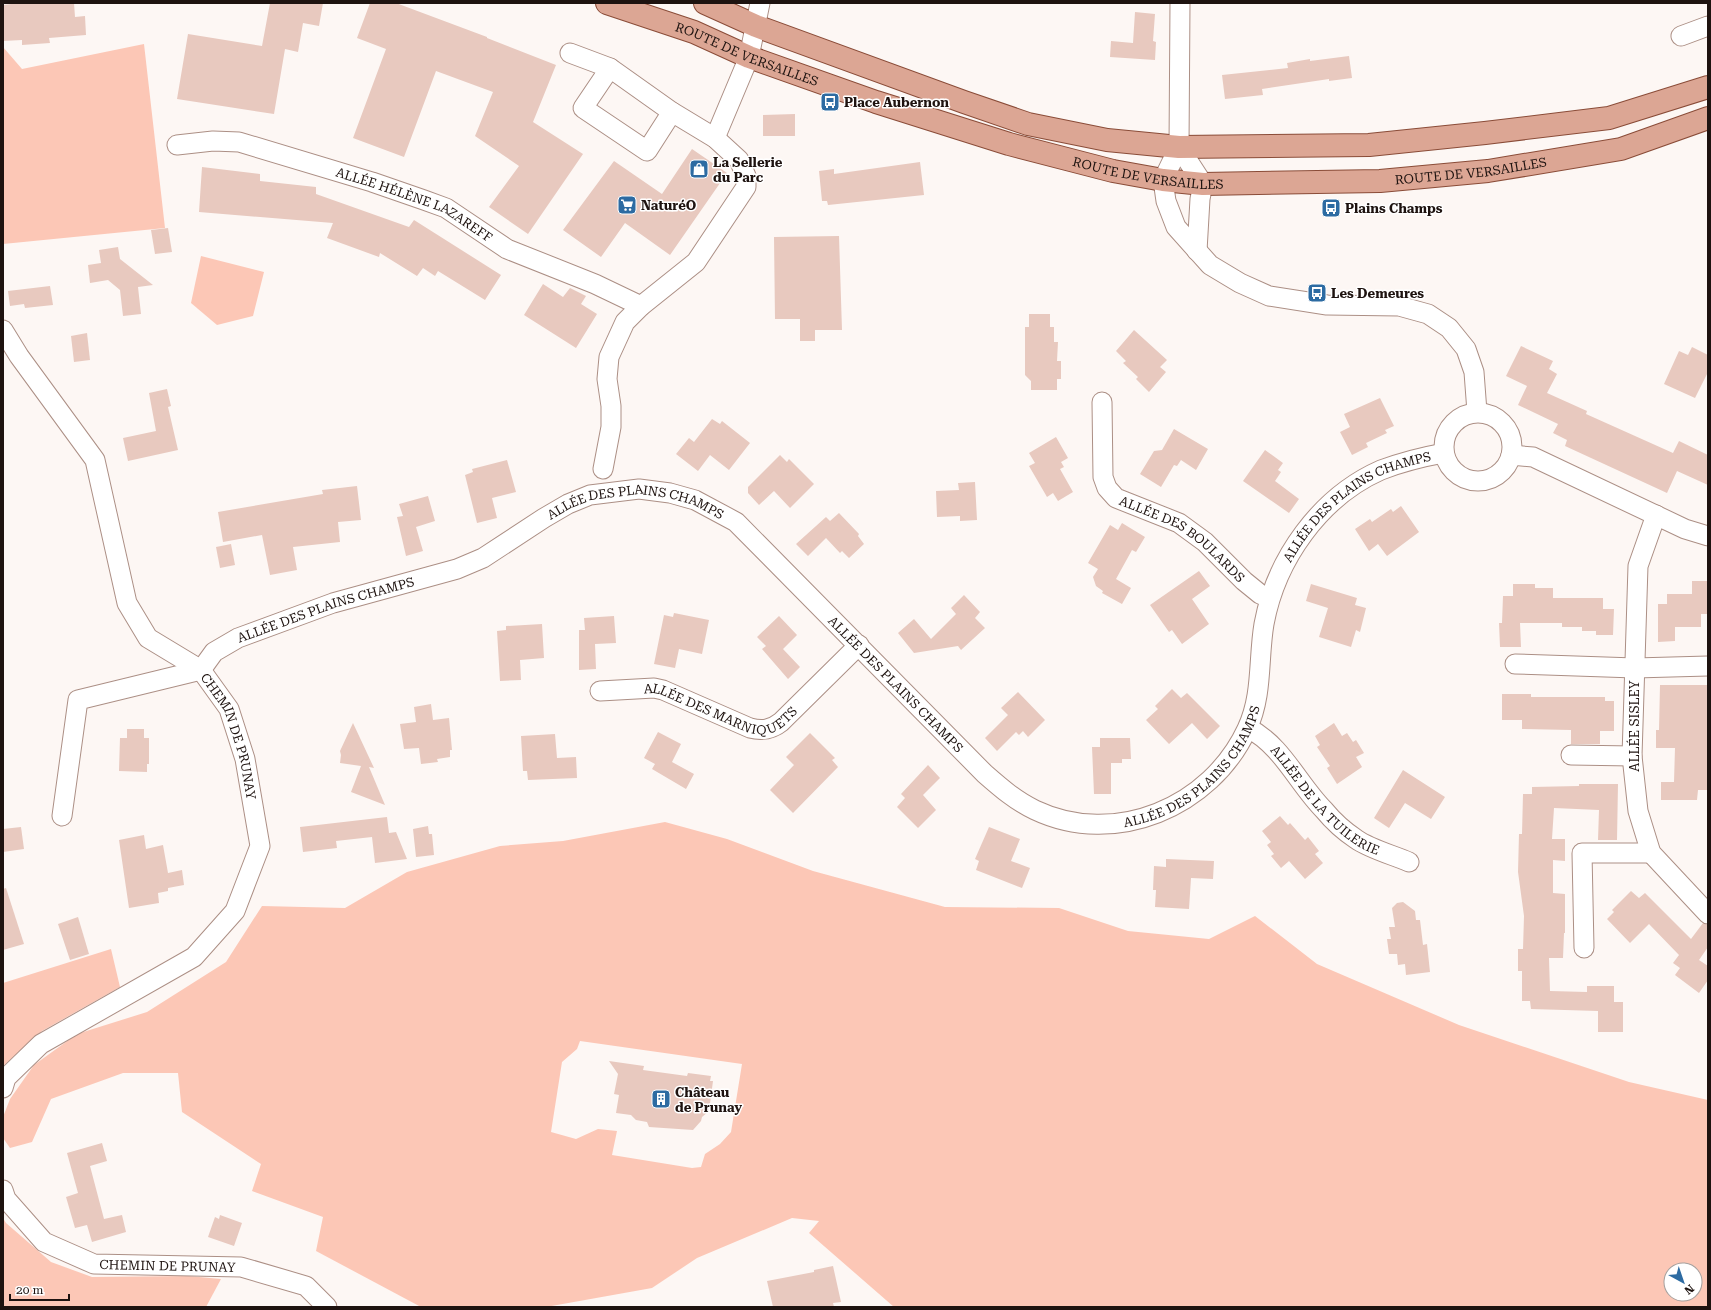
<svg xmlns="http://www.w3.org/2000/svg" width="1711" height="1310" font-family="'Roboto Serif',serif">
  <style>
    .green { fill: #fcc7b6; fill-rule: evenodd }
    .building { fill: #e8c9bf }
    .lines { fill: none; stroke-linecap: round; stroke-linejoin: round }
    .minor-casing { stroke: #ac8f85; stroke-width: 21 }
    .primary-casing { stroke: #8a4c38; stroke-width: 24 }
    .minor { stroke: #fff; stroke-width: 19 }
    .primary { stroke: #dca694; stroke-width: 22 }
    .labels { text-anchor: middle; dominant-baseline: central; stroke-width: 3; stroke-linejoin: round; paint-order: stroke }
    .street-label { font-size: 13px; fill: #1e1310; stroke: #fff }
    .poi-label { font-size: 13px; font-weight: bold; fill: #1e1310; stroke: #fff; text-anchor: start }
  </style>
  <rect width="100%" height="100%" fill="#fdf7f4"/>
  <g class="green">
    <polygon points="144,44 165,228 3,244 3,47 22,69"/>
    <polygon points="201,256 264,272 253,316 217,325 191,303"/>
    <path d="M665,822L727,839L813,871L945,907L1059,908L1128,931L1209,939L1255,916L1317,964L1459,1025L1629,1082L1708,1100V1307H894L809,1233L819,1221L792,1218L697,1258L652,1288L546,1307H421L316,1251L323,1217L252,1191L261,1164L182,1112L178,1073H123L51,1099L32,1142L10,1148L3,1138V1117L10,1099L34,1065L77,1034L147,1012L226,962L262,906L345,908L407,872L500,846L563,841ZM580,1041L742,1064L731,1132L720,1144L705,1154L701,1167L692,1168L612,1155L617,1131L598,1129L576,1139L551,1132L562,1062L577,1049ZM1671,1270H1695V1294H1671Z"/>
    <polygon points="111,949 120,987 42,1031 3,1066 3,983"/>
    <polygon points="3,1218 6,1223 51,1262 92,1277 188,1276 221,1279 206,1307 3,1307"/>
  </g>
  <g class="building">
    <polygon points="19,3 74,3 75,17 85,16 86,35 49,38 50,43 22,45 22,40 3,41 3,5"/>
    <polygon points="270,3 323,3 319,26 303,23 298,52 285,49 274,114 177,99 188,34 262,46"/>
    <polygon points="370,3 396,3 487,37 487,38 556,65 533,122 583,154 528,234 489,207 519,166 475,136 493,92 436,71 404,157 353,138 386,49 357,38"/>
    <polygon points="1135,12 1155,14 1153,41 1156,42 1155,60 1110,57 1111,41 1133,43"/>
    <polygon points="1349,56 1352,78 1329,81 1329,79 1262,89 1263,95 1225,99 1222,75 1288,68 1287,63 1310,59 1310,61"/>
    <polygon points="795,114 795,136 763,136 763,115"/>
    <polygon points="692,149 727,173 670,255 625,223 601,257 563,230 614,161 662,194"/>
    <polygon points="920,162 924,195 828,205 827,201 822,201 819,171 834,169 834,174"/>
    <polygon points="202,167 260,174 260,181 316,187 316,194 409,227 414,220 501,275 485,300 438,271 435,276 423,268 417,276 380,253 379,257 327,238 333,223 199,212"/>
    <polygon points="168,228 172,252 155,254 151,230"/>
    <polygon points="839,236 842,330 815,330 815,341 800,341 800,319 775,319 774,237"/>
    <polygon points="118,247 120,259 153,285 138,287 141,314 123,316 120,290 108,280 90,283 88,265 101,263 99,250"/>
    <polygon points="543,284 563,297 570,288 586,296 581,304 597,314 576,348 524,315"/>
    <polygon points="50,286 53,305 25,308 24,304 10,306 8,291"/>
    <polygon points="1029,314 1050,314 1050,327 1054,327 1054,342 1058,342 1057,361 1061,361 1061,379 1057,379 1057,390 1031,390 1031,381 1025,375 1025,327 1029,327"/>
    <polygon points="1134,330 1167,360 1160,367 1166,372 1149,392 1136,379 1138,377 1123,363 1126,361 1116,351"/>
    <polygon points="87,333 90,360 74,362 71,336"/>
    <polygon points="1521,346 1553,361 1549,369 1557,374 1547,393 1587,411 1586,414 1673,453 1679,441 1708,455 1708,485 1677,471 1667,493 1565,446 1567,440 1553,433 1558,424 1518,405 1527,386 1506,376"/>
    <polygon points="1692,347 1708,355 1708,372 1695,398 1664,384 1679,351 1688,355"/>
    <polygon points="167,389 171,406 168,407 178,450 128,461 123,438 156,431 149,393"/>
    <polygon points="1380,398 1394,426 1385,430 1387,433 1366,443 1368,447 1352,455 1340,432 1350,427 1344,414"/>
    <polygon points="712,419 720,424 722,421 750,443 729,470 710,455 698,471 676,454 689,438 694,442"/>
    <polygon points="1174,429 1208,449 1196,470 1181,460 1177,466 1174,465 1161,487 1140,474 1154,451 1162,450"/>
    <polygon points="1056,437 1068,458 1061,462 1064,467 1060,469 1073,492 1058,501 1053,493 1047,497 1029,466 1035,463 1029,453"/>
    <polygon points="1265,450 1283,463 1278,470 1281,472 1275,481 1299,499 1289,513 1243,481"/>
    <polygon points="780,455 787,462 789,459 814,484 790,508 774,491 759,505 748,493 748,487"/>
    <polygon points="507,460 516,492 492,498 497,518 477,523 465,475 473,472 472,469"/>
    <polygon points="975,482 977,520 960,521 960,516 937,517 936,491 959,490 958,483"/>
    <polygon points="357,486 361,520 338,522 340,542 293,547 297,570 270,575 262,535 223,542 218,512 323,494 322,490"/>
    <polygon points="428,496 435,521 416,527 423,551 406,556 397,517 403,516 399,504"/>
    <polygon points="1401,506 1419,532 1387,556 1378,544 1369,551 1355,529 1370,519 1372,522 1391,509 1393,512"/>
    <polygon points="839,513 859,534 858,536 864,544 849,558 842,551 840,553 826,538 808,556 796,544 826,517 830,521"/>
    <polygon points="1122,523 1145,537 1136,552 1132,550 1116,579 1131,588 1122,604 1102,593 1103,591 1096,586 1093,577 1098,569 1088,563 1110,525 1118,530"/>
    <polygon points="231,544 235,565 220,568 216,547"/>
    <polygon points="1199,571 1210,586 1192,599 1209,624 1182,644 1172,630 1169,632 1150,605"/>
    <polygon points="1692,581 1708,581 1708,614 1701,614 1701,627 1675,627 1675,641 1658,642 1658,604 1667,604 1667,594 1692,594"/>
    <polygon points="1311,584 1357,598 1355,605 1366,608 1360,632 1356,630 1351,647 1319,637 1328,608 1306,601"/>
    <polygon points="1513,584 1535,584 1535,588 1553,588 1553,598 1603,598 1603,609 1614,609 1613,635 1596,635 1596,631 1582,631 1582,627 1562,627 1562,623 1520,623 1521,647 1500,647 1499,623 1502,623 1503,596 1513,596"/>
    <polygon points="964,595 980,612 975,618 985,628 961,650 958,646 914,653 898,633 914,619 931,639 956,614 951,608"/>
    <polygon points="674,613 709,620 702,654 679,649 675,668 654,664 664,615 673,617"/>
    <polygon points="614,616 616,643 595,644 596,669 579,670 579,630 585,630 584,618"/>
    <polygon points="779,616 797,635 783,649 800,667 788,679 762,649 766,646 757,637"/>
    <polygon points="542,624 544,658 520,660 521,680 500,681 497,631 506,630 506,626"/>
    <polygon points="1660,685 1708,685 1708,790 1698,790 1697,800 1661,800 1661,782 1674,782 1675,748 1656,748 1656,730 1659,730"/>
    <polygon points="1172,689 1181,698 1187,693 1220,726 1207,739 1192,723 1169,744 1146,720 1158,709 1155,706"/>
    <polygon points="1018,692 1045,720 1028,737 1023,731 1019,735 1016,732 997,751 985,738 1008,715 1001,708"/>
    <polygon points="1502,694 1531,694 1531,697 1605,697 1605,701 1614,701 1614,731 1600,731 1600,744 1571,744 1571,730 1522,729 1522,720 1502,720"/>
    <polygon points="431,704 433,720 449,718 452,750 450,750 450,757 437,759 438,762 421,764 419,748 404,749 400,724 416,722 414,707"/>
    <polygon points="353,723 374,768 369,767 385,805 351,792 361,766 340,763 341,755 340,751"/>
    <polygon points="1334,723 1342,736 1347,733 1353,742 1356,740 1364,753 1356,757 1362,767 1337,784 1327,768 1330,766 1317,747 1320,745 1315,736"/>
    <polygon points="127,729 144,729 144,738 149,738 149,764 147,764 147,772 119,771 120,738 127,738"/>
    <polygon points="658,732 681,744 672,762 694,774 686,789 652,769 655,764 644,758"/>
    <polygon points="810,733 835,758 832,760 838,767 793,813 770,790 794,765 786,757"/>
    <polygon points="555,734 557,758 576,757 577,778 528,780 527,771 523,771 521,736"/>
    <polygon points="1100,738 1130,738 1131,759 1122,759 1122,763 1111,763 1111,794 1094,794 1092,747 1100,747"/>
    <polygon points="928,765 940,778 923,795 936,810 918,828 897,807 905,798 901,794"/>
    <polygon points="1403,770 1445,797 1431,819 1405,803 1389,828 1374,818"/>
    <polygon points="1579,784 1618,784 1617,840 1598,840 1599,810 1554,808 1552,839 1565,839 1565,861 1553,860 1553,893 1565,894 1565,933 1564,933 1563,958 1549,958 1550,991 1587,992 1587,986 1614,986 1614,1002 1623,1002 1623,1032 1598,1032 1598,1011 1531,1009 1530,1001 1522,1001 1522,971 1518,971 1518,949 1523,949 1524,916 1518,872 1519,834 1522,834 1523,794 1532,794 1532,787 1579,786"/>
    <polygon points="1280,816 1288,825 1290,823 1305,840 1308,837 1319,851 1315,854 1323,863 1305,879 1289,861 1281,868 1271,856 1274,854 1267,845 1271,842 1262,831"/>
    <polygon points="387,817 389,833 396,832 407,859 375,863 372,837 336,841 337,848 303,852 300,827"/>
    <polygon points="428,826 429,834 432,834 434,855 416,857 413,829"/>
    <polygon points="21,827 24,849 3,852 3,829"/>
    <polygon points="989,827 1020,839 1011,861 1030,868 1022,888 976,870 979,861 975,859"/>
    <polygon points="144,835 146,849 163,845 168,873 182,870 184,885 168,888 168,891 158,893 159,903 129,908 119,840"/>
    <polygon points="1166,859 1214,861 1213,879 1191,878 1189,909 1155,907 1156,890 1153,890 1154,866 1166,867"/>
    <polygon points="6,888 24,944 3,950 3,889"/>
    <polygon points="1631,891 1639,898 1645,893 1691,939 1703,923 1708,925 1708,947 1699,960 1708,966 1708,980 1699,993 1675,975 1680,968 1673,963 1679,955 1649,924 1630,943 1607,919 1614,912 1612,910"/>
    <polygon points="1403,902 1415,911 1416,920 1420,920 1423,945 1427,944 1430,972 1406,975 1405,964 1398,965 1397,954 1389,954 1387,939 1391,939 1389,927 1395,927 1392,908 1397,903"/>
    <polygon points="78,917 89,954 70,960 58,924"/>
    <polygon points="609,1061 644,1066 643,1070 687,1076 688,1073 711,1076 710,1081 713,1081 709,1111 702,1117 701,1121 693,1130 649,1127 647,1122 636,1120 631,1115 616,1113 619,1095 614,1094 618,1074"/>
    <polygon points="102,1143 107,1161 90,1166 104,1219 122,1215 126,1232 92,1242 87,1225 75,1228 66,1197 78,1193 67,1153"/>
    <polygon points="220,1215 242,1223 234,1246 208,1237 215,1217 219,1219"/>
    <polygon points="833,1266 841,1302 833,1303 834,1307 773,1307 767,1281 814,1272 814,1270"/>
  </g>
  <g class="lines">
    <defs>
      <g id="minor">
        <polyline points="1180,3 1179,147 1163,180 1166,201 1176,227 1210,265 1240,283 1269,296 1327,305 1399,306 1428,314 1449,328 1466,349 1474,372 1477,412"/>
        <polyline points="1681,36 1708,26"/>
        <polyline points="570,53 610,68 672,112 715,138 739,160 746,176 746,187 696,262 641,306 625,322 609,357 607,379 611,406 611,427 603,469"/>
        <polyline points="610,68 583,108 647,151 672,112"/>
        <polyline points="715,138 749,57 760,3"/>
        <path id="s1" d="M177,145L213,141L239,142L372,182L424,200L446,208L507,249L595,284L641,306"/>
        <polyline points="1179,147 1203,184 1200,199 1197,251"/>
        <path id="s2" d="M3,330L19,356L95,460L127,603L148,638L201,670L229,709L245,759L260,846L235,911L194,957L41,1044L6,1078L3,1088"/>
        <path id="s3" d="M1102,402L1103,477L1107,488L1116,498L1179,523L1205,542L1244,581L1260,594L1269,598"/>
        <circle cx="1478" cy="447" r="34"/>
        <polyline points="1511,455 1533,457 1685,529 1708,536"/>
        <polyline points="1656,515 1638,566 1632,756 1638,811 1651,853 1708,914"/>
        <polyline points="1515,664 1635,668 1708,666"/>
        <path id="s4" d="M600,691L654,688L663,690L750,728C762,731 771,730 781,722L859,645"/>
        <path id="s5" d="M1248,728C1282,745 1298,784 1324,810C1333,821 1344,831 1356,839C1370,849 1393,855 1409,862"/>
        <polyline points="1571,755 1632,756"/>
        <path id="s6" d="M62,816L78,700L201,670L214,652L238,638L333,603L457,569L483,558L544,518L568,504L590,495L639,489L670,493L695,500L736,522L985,774C1001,788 1016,801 1035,810C1115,848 1211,807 1247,729C1263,695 1258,659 1264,624C1276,559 1320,497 1381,470C1402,462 1422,457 1444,453"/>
        <polyline points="1584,948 1582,853 1651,853"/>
        <path id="s7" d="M3,1190L6,1199L44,1242L94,1264L241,1267L306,1286L327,1307"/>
      </g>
      <g id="primary">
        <path id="s8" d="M607,3L694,32L749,57L876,102L1009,144L1113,171L1163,180L1203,184L1380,181L1488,171L1621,149L1708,118"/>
        <polyline points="705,3 756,26 964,102 1028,124 1107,140 1179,147 1369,145 1485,133 1609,118 1708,87"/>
      </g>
    </defs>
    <use href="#minor" class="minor-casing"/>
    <use href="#primary" class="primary-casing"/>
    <use href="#minor" class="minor"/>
    <use href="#primary" class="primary"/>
  </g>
  <defs>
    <symbol id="bus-square" viewBox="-11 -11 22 22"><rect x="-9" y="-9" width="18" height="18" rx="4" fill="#2d6ba2" stroke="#fff"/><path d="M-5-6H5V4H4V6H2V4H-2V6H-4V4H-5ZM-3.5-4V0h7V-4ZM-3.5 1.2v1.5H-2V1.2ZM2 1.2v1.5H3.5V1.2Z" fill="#fff"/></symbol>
    <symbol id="shop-square" viewBox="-11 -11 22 22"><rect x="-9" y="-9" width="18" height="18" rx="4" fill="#2d6ba2" stroke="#fff"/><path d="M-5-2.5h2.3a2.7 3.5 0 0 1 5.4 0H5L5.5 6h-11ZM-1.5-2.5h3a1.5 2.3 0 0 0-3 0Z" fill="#fff"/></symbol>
    <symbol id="supermarket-square" viewBox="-11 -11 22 22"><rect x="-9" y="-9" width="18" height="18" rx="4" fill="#2d6ba2" stroke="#fff"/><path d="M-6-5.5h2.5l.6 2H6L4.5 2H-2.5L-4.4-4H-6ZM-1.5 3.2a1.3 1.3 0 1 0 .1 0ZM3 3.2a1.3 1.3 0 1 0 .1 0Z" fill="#fff"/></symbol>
    <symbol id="building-square" viewBox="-11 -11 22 22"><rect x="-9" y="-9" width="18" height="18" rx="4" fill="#2d6ba2" stroke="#fff"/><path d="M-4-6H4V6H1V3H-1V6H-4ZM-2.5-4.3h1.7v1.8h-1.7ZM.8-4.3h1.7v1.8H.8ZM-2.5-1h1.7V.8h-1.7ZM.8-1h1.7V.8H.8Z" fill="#fff"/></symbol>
  </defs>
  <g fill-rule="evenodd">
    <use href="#bus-square" x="819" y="91" width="22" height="22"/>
    <use href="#shop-square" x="688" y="158" width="22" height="22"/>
    <use href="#supermarket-square" x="616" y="194" width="22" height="22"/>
    <use href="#bus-square" x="1320" y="197" width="22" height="22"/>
    <use href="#bus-square" x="1306" y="282" width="22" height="22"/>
    <use href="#building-square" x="650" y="1088" width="22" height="22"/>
  </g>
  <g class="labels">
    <g class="street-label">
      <text stroke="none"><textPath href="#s8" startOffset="149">ROUTE DE VERSAILLES</textPath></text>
      <text stroke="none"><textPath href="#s8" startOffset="893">ROUTE DE VERSAILLES</textPath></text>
      <text stroke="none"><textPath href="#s8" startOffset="569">ROUTE DE VERSAILLES</textPath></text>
      <text stroke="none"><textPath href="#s1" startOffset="249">ALLÉE HÉLÈNE LAZAREFF</textPath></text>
      <text stroke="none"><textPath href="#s6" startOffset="1764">ALLÉE DES PLAINS CHAMPS</textPath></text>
      <text stroke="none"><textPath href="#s6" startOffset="722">ALLÉE DES PLAINS CHAMPS</textPath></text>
      <text stroke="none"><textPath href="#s3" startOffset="179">ALLÉE DES BOULARDS</textPath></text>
      <text stroke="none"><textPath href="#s6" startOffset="386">ALLÉE DES PLAINS CHAMPS</textPath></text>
      <text stroke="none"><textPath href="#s6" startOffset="1057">ALLÉE DES PLAINS CHAMPS</textPath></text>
      <text stroke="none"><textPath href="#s4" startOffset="127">ALLÉE DES MARNIQUETS</textPath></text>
      <text transform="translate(1634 726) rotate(-90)">ALLÉE SISLEY</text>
      <text stroke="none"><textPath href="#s2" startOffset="482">CHEMIN DE PRUNAY</textPath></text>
      <text stroke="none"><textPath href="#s6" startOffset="1429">ALLÉE DES PLAINS CHAMPS</textPath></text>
      <text stroke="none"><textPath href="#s5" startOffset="107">ALLÉE DE LA TUILERIE</textPath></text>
      <text stroke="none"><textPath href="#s7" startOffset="195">CHEMIN DE PRUNAY</textPath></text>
    </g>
    <g class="poi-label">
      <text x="844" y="102">Place Aubernon</text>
      <text x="713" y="162">La Sellerie<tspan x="713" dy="15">du Parc</tspan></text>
      <text x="641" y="205">NaturéO</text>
      <text x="1345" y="208">Plains Champs</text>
      <text x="1331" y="293">Les Demeures</text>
      <text x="675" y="1092">Château<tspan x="675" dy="15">de Prunay</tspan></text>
    </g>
  </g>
  <rect width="1711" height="1310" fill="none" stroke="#1e1310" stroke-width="8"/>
  <g transform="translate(1683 1282) rotate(140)"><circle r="19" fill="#ffffff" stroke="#a5a19f"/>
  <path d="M0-3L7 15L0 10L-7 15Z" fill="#2d6ba2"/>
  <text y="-6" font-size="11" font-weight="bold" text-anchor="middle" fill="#1e1310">N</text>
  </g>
  <path d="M10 1294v6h59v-6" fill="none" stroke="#1e1310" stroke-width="2"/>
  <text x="16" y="1294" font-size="12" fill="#1e1310" stroke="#ffffff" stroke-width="3" paint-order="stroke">20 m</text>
</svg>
